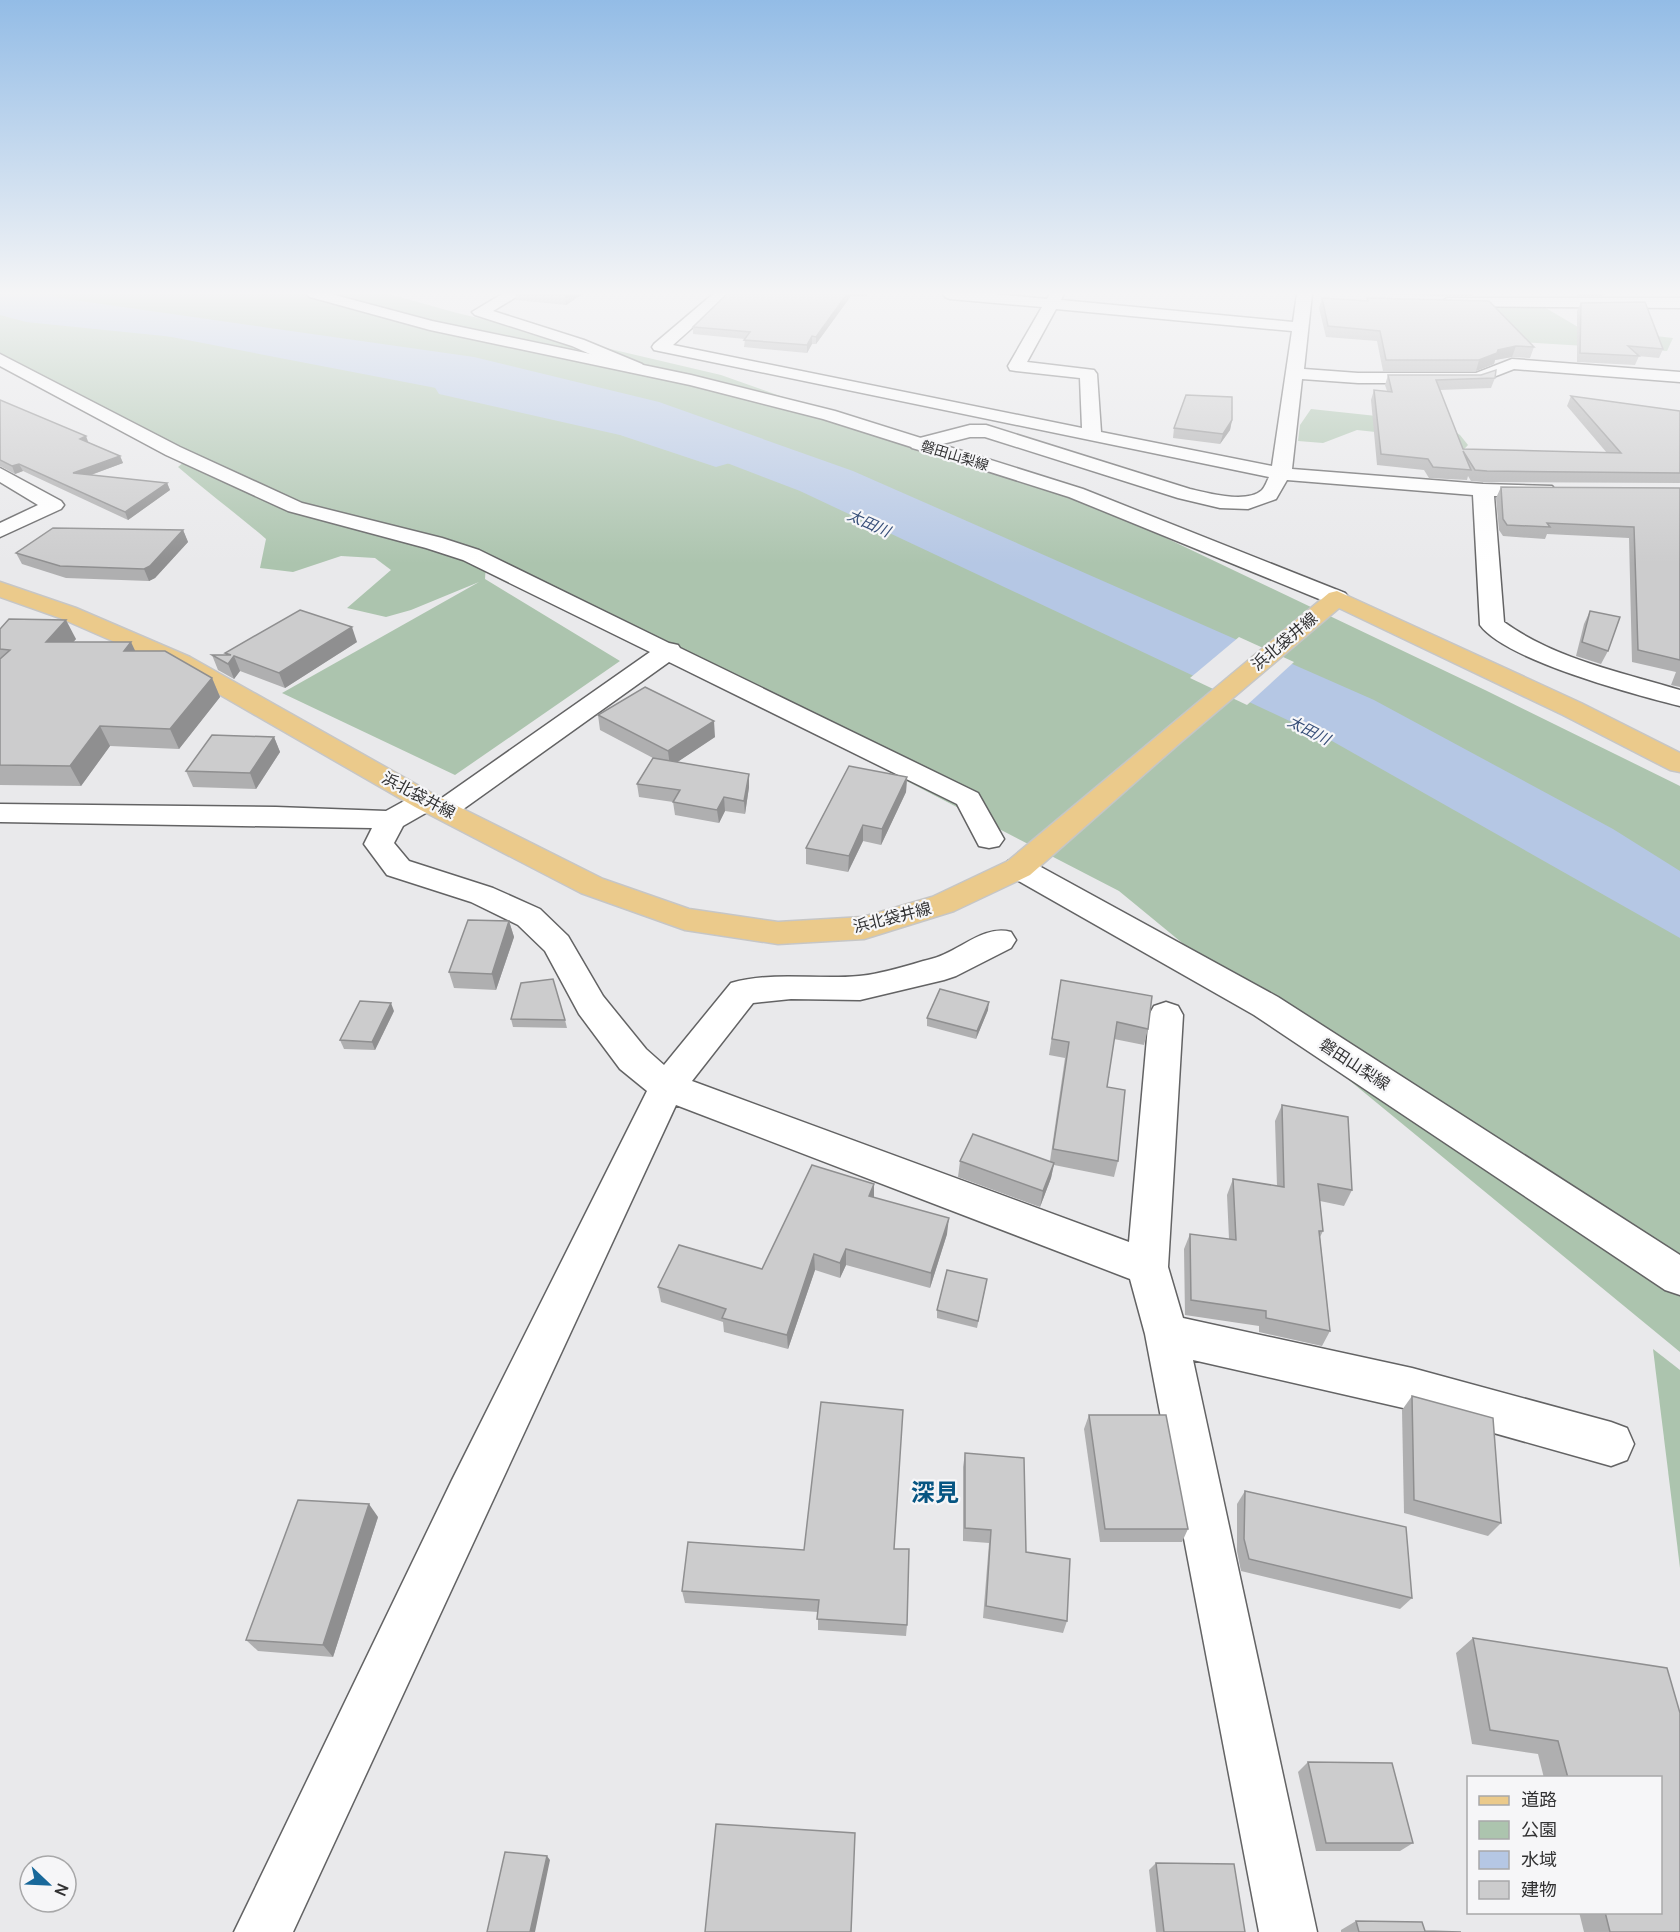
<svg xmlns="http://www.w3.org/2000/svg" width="1680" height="1932" font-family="Manrope,'Noto Sans JP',sans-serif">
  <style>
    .green { fill: #acc4ae }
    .water { fill: #b5c7e4 }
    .pier { fill: #e9e9eb }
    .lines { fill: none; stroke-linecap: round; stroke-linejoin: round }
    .river { fill: #b5c7e4; fill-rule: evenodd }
    .street-casing { stroke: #636364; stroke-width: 3 }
    .secondary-casing { stroke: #636364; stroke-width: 3 }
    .primary-casing { stroke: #c6c6c6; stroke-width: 3 }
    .street { fill: #fff; fill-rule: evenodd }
    .secondary { fill: #fff; fill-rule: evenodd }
    .primary { fill: #ebca8b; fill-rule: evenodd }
    .wall { fill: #afafb0 }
    .shaded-wall { fill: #8f8f90 }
    .building { fill: #cccccd; stroke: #8f8f90; stroke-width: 1.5 }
    .labels { text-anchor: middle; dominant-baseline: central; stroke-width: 4.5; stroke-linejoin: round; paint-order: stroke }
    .far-street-label { font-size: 14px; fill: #323233; stroke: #f6f6f8 }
    .far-water-label { font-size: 15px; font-style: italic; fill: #364e78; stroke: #f6f6f8 }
    .street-label { font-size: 16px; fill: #323233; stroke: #f6f6f8 }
    .near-quarter-label { font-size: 24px; font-weight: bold; fill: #065582; stroke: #f6f6f8 }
  </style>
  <rect width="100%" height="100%" fill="#e9e9eb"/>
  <g class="green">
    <path d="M0,294H389L457,313L721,375L1122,517L1485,690L1680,786V1352L1119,891L486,563L485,579L620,661L455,775L282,693L479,582L411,610L386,617L347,608L391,570L375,558L341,556L293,572L260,568L266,539C237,514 207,492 178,467L184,462L285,503L0,359Z"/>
    <polygon points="1492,306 1544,307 1578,327 1673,338 1667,351 1502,341"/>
    <polygon points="1311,409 1442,423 1460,435 1468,445 1450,464 1403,435 1357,430 1323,443 1298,441 1300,425"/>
    <polygon points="1653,1349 1680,1370 1680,1568"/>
  </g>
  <polygon class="water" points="0,294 48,294 60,298 474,357 659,402 853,471 1374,700 1613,829 1680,871 1680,938 1332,741 800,491 628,425 0,304"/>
  <polygon class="pier" points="1239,637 1294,662 1247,705 1190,678"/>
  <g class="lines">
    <g class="river">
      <polygon points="0,296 27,303 174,317 186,320 190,327 186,334 174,337 26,322 0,315"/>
      <path d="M452,375C486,383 520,392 555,399C591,407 717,427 736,455L730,463L716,467L620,435L439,394L434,386L439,378Z"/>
    </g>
    <defs>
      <g id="street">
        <polygon points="502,294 521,294 493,311 584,340 642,364 645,368 642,372 630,372 572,346 475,315 472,312"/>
        <path d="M713,294H730L673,345L1082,428L1080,378L1016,371L1010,370L1008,366L1042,307L950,299L945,297L943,294H995L1047,299L1050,294H1064L1061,300L1293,322L1297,294H1312L1304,369L1358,373H1476L1512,359L1680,372V382L1514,369L1478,383H1358L1302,379L1292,469L1483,484L1552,486L1555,490L1552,494L1545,496H1494L1504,622C1555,659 1621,672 1680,690V706C1636,695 1505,660 1480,625L1473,495L1287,480L1276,499L1248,509L1220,508L1178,498L985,437H970L919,450L912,448L909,444L912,440L970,425H986L1190,489C1208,493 1247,504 1262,490C1265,487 1267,481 1269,477L654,350L652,347L654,344ZM1056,309L1292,331L1272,466L1101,432L1097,374L1094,370L1027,362Z"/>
        <polygon points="1447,298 1680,298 1680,308 1442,306 1439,303"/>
        <path d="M0,354L180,447L302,503L442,538L479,550L669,643L678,645L680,648L978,793L1004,839L999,846L989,848L979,846L957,804L669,662L455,815L445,818L435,815L431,810L403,826L394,843L409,861L493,888L540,909L568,936L603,996L646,1049L664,1065L731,983C773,971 816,980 859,976C883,974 908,965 931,959C958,953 983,924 1011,932L1016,940L1011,948L956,976L944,980L860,1000L791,999L753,1003L692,1081L1129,1242L1149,1015L1154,1006L1166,1002L1178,1006L1183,1015L1168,1267L1183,1318L1412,1368L1611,1422L1627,1428L1634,1444L1627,1460L1611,1466L1412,1410L1193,1360L1317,1932H1259L1145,1334L1130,1279L676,1105L293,1932H234L452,1480L647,1091L620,1069L579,1014L545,951L518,925L471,902L387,875L364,844L372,828L0,822V804L276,807L386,811L415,795L425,792L435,795L439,800L650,652L463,560L426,548L288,511L166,455L0,366Z"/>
        <polygon points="0,468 61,501 64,505 61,509 0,537 0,523 38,505 0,482"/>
      </g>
      <g id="secondary">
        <polygon points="307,294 331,294 432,321 691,375 835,411 1083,489 1345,593 1349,598 1345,603 1337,605 1329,603 1069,497 823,419 690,385 430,330 310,297"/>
        <polygon points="1019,858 1030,861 1278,997 1680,1255 1680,1295 1665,1290 1254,1015 1008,875 1004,868 1008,861"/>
      </g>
      <polygon id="primary" points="0,582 76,608 190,657 435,795 603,879 689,909 778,922 863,917 932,897 1008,861 1329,593 1337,591 1581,703 1680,753 1680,772 1670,770 1563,715 1339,608 1182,741 1030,875 954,911 864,939 778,944 685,930 581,893 415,807 172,667 60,618 0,597"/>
    </defs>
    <use href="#street" class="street-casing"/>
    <use href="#secondary" class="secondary-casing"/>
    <use href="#primary" class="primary-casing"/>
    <use href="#street" class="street"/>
    <use href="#secondary" class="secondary"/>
    <use href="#primary" class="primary"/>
  </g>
  <g class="wall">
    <polygon points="515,294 583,294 566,305 516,300"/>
    <polygon points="727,294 868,294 866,297 851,296 816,344 812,344 807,353 744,347 745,339 693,334 693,327"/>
    <polygon points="1363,294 1473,294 1472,297"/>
    <polygon points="1578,294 1604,294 1603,296 1577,296"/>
    <polygon points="1322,298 1366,301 1367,298 1534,347 1530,358 1512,357 1495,360 1494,364 1476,371 1383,371 1377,341 1326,337 1319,308"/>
    <polygon points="1581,303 1663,349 1659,358 1638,356 1639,356 1635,365 1577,362 1577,311"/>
    <polygon points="1388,375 1495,378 1491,388 1440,390 1463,449 1607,453 1567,406 1571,396 1680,411 1680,483 1483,482 1471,481 1468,476 1467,480 1429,478 1424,470 1377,465 1371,400 1374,390 1387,391 1385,385"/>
    <polygon points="0,400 88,442 120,456 123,463 91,475 167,483 170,490 128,520 23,471 15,474 0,466"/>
    <polygon points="1232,420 1230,430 1220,444 1173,438 1174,428"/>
    <polygon points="1501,487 1680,488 1680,687 1671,685 1676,672 1632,662 1629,538 1547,534 1545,539 1503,536 1499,530 1496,498"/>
    <polygon points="183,530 188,542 155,578 149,581 66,578 22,564 16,553"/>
    <polygon points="1590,611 1608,651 1601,664 1576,656 1584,624"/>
    <polygon points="0,629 76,639 73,642 135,651 212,678 220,697 179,749 110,746 81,786 0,785"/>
    <polygon points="357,642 285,688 240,671 234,679 218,670 212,655 226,655 225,653"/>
    <polygon points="598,715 715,737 677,762 749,787 745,814 725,811 719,823 675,815 673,802 639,797 637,784 653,758 600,730"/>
    <polygon points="274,737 280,752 256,789 193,787 186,771"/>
    <polygon points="907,777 906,792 881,845 863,841 848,872 806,864 806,848"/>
    <polygon points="509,921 514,937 496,990 454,988 449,972"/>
    <polygon points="1061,980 1148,1029 1144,1045 1114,1039 1107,1087 1118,1161 1114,1177 1054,1165 1051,1178 1040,1207 958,1177 960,1161 1050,1161 1065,1058 1049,1055"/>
    <polygon points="988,1010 976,1039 927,1026 927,1018"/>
    <polygon points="394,1011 375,1050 344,1049 340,1040"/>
    <polygon points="511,1019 565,1020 567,1028 513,1027"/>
    <polygon points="1282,1105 1352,1190 1344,1206 1320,1201 1323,1231 1320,1237 1330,1331 1322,1346 1259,1332 1259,1326 1185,1315 1184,1249 1190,1234 1229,1239 1227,1195 1233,1179 1277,1186 1275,1121"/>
    <polygon points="874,1197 947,1234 930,1288 846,1265 840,1278 815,1270 788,1349 724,1332 723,1322 661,1302 658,1287 762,1269"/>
    <polygon points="987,1279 977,1328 937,1318 937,1310"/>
    <polygon points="1412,1396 1501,1523 1488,1536 1404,1513 1402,1410"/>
    <polygon points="1089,1415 1188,1529 1182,1542 1100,1542 1084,1429"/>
    <polygon points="965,1453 1026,1552 1067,1621 1063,1633 983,1618 989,1543 963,1541 963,1467"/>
    <polygon points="1245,1491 1412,1598 1400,1609 1241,1571 1237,1551 1237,1504"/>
    <polygon points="378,1517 333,1657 258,1651 246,1640"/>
    <polygon points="894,1549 907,1625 906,1636 818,1630 818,1612 685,1603 682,1591 804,1550"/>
    <polygon points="1473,1638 1680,1713 1680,1932 1584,1932 1579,1912 1660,1912 1660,1778 1544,1778 1538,1754 1472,1744 1456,1653"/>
    <polygon points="1308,1762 1413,1843 1400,1851 1316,1851 1298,1772"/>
    <polygon points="1156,1863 1245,1932 1156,1932 1149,1870"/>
    <polygon points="1356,1921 1425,1931 1461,1932 1341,1932 1341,1930"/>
  </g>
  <g class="shaded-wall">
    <polygon points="566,294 583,294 566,305 565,295"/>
    <polygon points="847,294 851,294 851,296 816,344 816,337"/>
    <polygon points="812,336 812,344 807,353 807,345"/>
    <polygon points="1516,346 1512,357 1495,360 1494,364 1476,371 1479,360 1498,350"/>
    <polygon points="1232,420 1230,430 1220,444 1223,434"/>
    <polygon points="86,436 89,444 80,439"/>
    <polygon points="120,456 123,463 77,480 73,473"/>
    <polygon points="19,464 23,471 15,474 12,466"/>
    <polygon points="167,483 170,490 128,520 125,512"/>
    <polygon points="183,530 188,542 155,578 149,581 144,569"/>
    <polygon points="66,620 76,639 56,661 46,642"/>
    <polygon points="352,627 357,642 285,688 279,673"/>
    <polygon points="131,642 140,661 124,651"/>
    <polygon points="234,656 240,671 234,679 228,664"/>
    <polygon points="212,678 220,697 179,749 170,729"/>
    <polygon points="714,721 715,737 670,767 668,751"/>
    <polygon points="100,726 110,746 81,786 70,766"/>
    <polygon points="274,737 280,752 256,789 250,773"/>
    <polygon points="749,774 749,787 745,814 744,801"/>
    <polygon points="907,777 906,792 881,845 882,829"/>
    <polygon points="724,797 725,811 719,823 717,810"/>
    <polygon points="863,825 863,841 848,872 849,856"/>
    <polygon points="509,921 514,937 496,990 492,974"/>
    <polygon points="989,1002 988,1010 976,1039 977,1031"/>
    <polygon points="391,1003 394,1011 375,1050 372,1042"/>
    <polygon points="1054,1163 1051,1178 1040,1207 1043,1191"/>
    <polygon points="874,1184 874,1200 869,1196"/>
    <polygon points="949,1218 947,1234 930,1288 931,1273"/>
    <polygon points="846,1249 846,1265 840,1278 840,1263"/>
    <polygon points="814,1254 815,1270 788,1349 787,1335"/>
    <polygon points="369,1504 378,1517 333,1657 323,1645"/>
    <polygon points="547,1856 550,1860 535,1932 530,1932"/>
  </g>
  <g class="building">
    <polygon points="727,294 847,294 816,337 812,336 807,345 744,340 750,332 693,327"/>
    <polygon points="1322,298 1368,301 1367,298 1489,301 1534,347 1516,346 1498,350 1497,353 1479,360 1386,360 1380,331 1328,326"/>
    <polygon points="1645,302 1663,349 1628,346 1639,356 1580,353 1581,303"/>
    <polygon points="1496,370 1495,378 1436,380 1463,449 1621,453 1571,396 1680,411 1680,473 1487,471 1475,470 1463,451 1471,470 1433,467 1428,459 1381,454 1374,390 1392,392 1388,375 1481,375"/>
    <polygon points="1186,395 1232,397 1232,420 1223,434 1174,428"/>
    <polygon points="0,400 86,436 80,439 120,456 73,473 167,483 125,512 19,464 12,466 0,460"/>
    <polygon points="1501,487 1680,488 1680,660 1638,650 1634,527 1547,523 1550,527 1507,525 1503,519"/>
    <polygon points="53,528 183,530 150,566 144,569 60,566 16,553"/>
    <polygon points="300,610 352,627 279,673 234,656 228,664 212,655 231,655 225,653"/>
    <polygon points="1590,611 1620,617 1608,651 1582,642"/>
    <polygon points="9,619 66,620 46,642 131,642 124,651 165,651 212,678 170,729 100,726 70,766 0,765 0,659 10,650 0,649 0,629"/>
    <polygon points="645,687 714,721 668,751 598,715"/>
    <polygon points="212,735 274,737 250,773 186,771"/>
    <polygon points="653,758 749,774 744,801 724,797 717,810 673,802 680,790 637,784"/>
    <polygon points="849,766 907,777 882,829 863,825 849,856 806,848"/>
    <polygon points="468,920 509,921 492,974 449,972"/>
    <polygon points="553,979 565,1020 511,1019 521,983"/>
    <polygon points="1061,980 1152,996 1148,1029 1117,1022 1107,1087 1125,1090 1118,1161 1053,1149 1069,1042 1052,1039"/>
    <polygon points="940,989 989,1002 977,1031 927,1018"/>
    <polygon points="360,1001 391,1003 372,1042 340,1040"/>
    <polygon points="1282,1105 1348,1117 1352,1190 1318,1184 1323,1231 1319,1231 1330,1331 1266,1318 1266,1311 1191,1300 1190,1234 1236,1240 1233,1179 1284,1187"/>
    <polygon points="973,1134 1054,1163 1043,1191 960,1161"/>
    <polygon points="812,1165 874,1184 869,1196 949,1218 931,1273 846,1249 840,1263 814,1254 787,1335 722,1318 726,1309 658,1287 679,1245 762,1269"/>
    <polygon points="947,1270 987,1279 978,1321 937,1310"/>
    <polygon points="1412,1396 1493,1418 1501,1523 1414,1500"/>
    <polygon points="821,1402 903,1410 894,1549 909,1549 907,1625 817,1619 819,1600 682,1591 688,1542 804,1550"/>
    <polygon points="1089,1415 1166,1415 1188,1529 1105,1529"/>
    <polygon points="965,1453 1024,1458 1026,1552 1070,1559 1067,1621 986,1606 991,1530 965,1528"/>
    <polygon points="1245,1491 1406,1527 1412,1598 1249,1559 1244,1539"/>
    <polygon points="298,1500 369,1504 323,1645 246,1640"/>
    <polygon points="1473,1638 1667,1668 1680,1713 1680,1932 1610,1932 1605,1912 1660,1912 1660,1778 1568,1778 1558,1741 1490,1730"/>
    <polygon points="1308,1762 1392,1763 1413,1843 1326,1843"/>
    <polygon points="716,1824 855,1833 851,1932 705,1932"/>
    <polygon points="505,1852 547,1856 530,1932 487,1932"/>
    <polygon points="1156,1863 1234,1864 1245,1932 1164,1932"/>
    <polygon points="1356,1921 1422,1922 1425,1931 1461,1932 1359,1932"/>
  </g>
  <linearGradient id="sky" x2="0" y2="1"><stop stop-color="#93bce6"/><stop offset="0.52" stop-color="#f5f5f6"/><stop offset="1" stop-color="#f5f5f6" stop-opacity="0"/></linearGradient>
  <rect width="1680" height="564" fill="url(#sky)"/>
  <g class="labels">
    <g class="far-street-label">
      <text transform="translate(955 455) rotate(17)">磐田山梨線</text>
    </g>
    <g class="far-water-label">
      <text transform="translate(869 523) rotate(24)">太田川</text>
      <text transform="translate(1309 730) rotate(27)">太田川</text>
    </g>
    <g class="street-label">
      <text transform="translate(1284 641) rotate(-40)">浜北袋井線</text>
      <text transform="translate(419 795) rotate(28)">浜北袋井線</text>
      <text transform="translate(892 917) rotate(-14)">浜北袋井線</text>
      <text transform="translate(1355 1064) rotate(33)">磐田山梨線</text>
    </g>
    <g class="near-quarter-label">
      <text x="935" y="1491">深見</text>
    </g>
  </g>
  <rect x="1467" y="1776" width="195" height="138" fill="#f6f6f8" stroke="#a8a8a9" stroke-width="1.5"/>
  <rect x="1479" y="1796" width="30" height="9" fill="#ebca8b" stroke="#a8a8a9" stroke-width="1.5"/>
  <text x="1521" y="1806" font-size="18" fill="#323233">道路</text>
  <rect x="1479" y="1821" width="30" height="18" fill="#acc4ae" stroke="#a8a8a9" stroke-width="1.5"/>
  <text x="1521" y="1836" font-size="18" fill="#323233">公園</text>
  <rect x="1479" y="1851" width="30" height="18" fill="#b5c7e4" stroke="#a8a8a9" stroke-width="1.5"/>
  <text x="1521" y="1866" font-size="18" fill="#323233">水域</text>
  <rect x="1479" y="1881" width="30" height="18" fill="#cccccd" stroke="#a8a8a9" stroke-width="1.5"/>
  <text x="1521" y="1896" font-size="18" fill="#323233">建物</text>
  <g transform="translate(48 1884) rotate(113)"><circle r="28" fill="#f6f6f8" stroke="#a8a8a9" stroke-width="1.5"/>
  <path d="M0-4.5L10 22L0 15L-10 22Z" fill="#18689a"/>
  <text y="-9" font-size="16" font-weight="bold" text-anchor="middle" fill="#323233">N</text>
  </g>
</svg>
